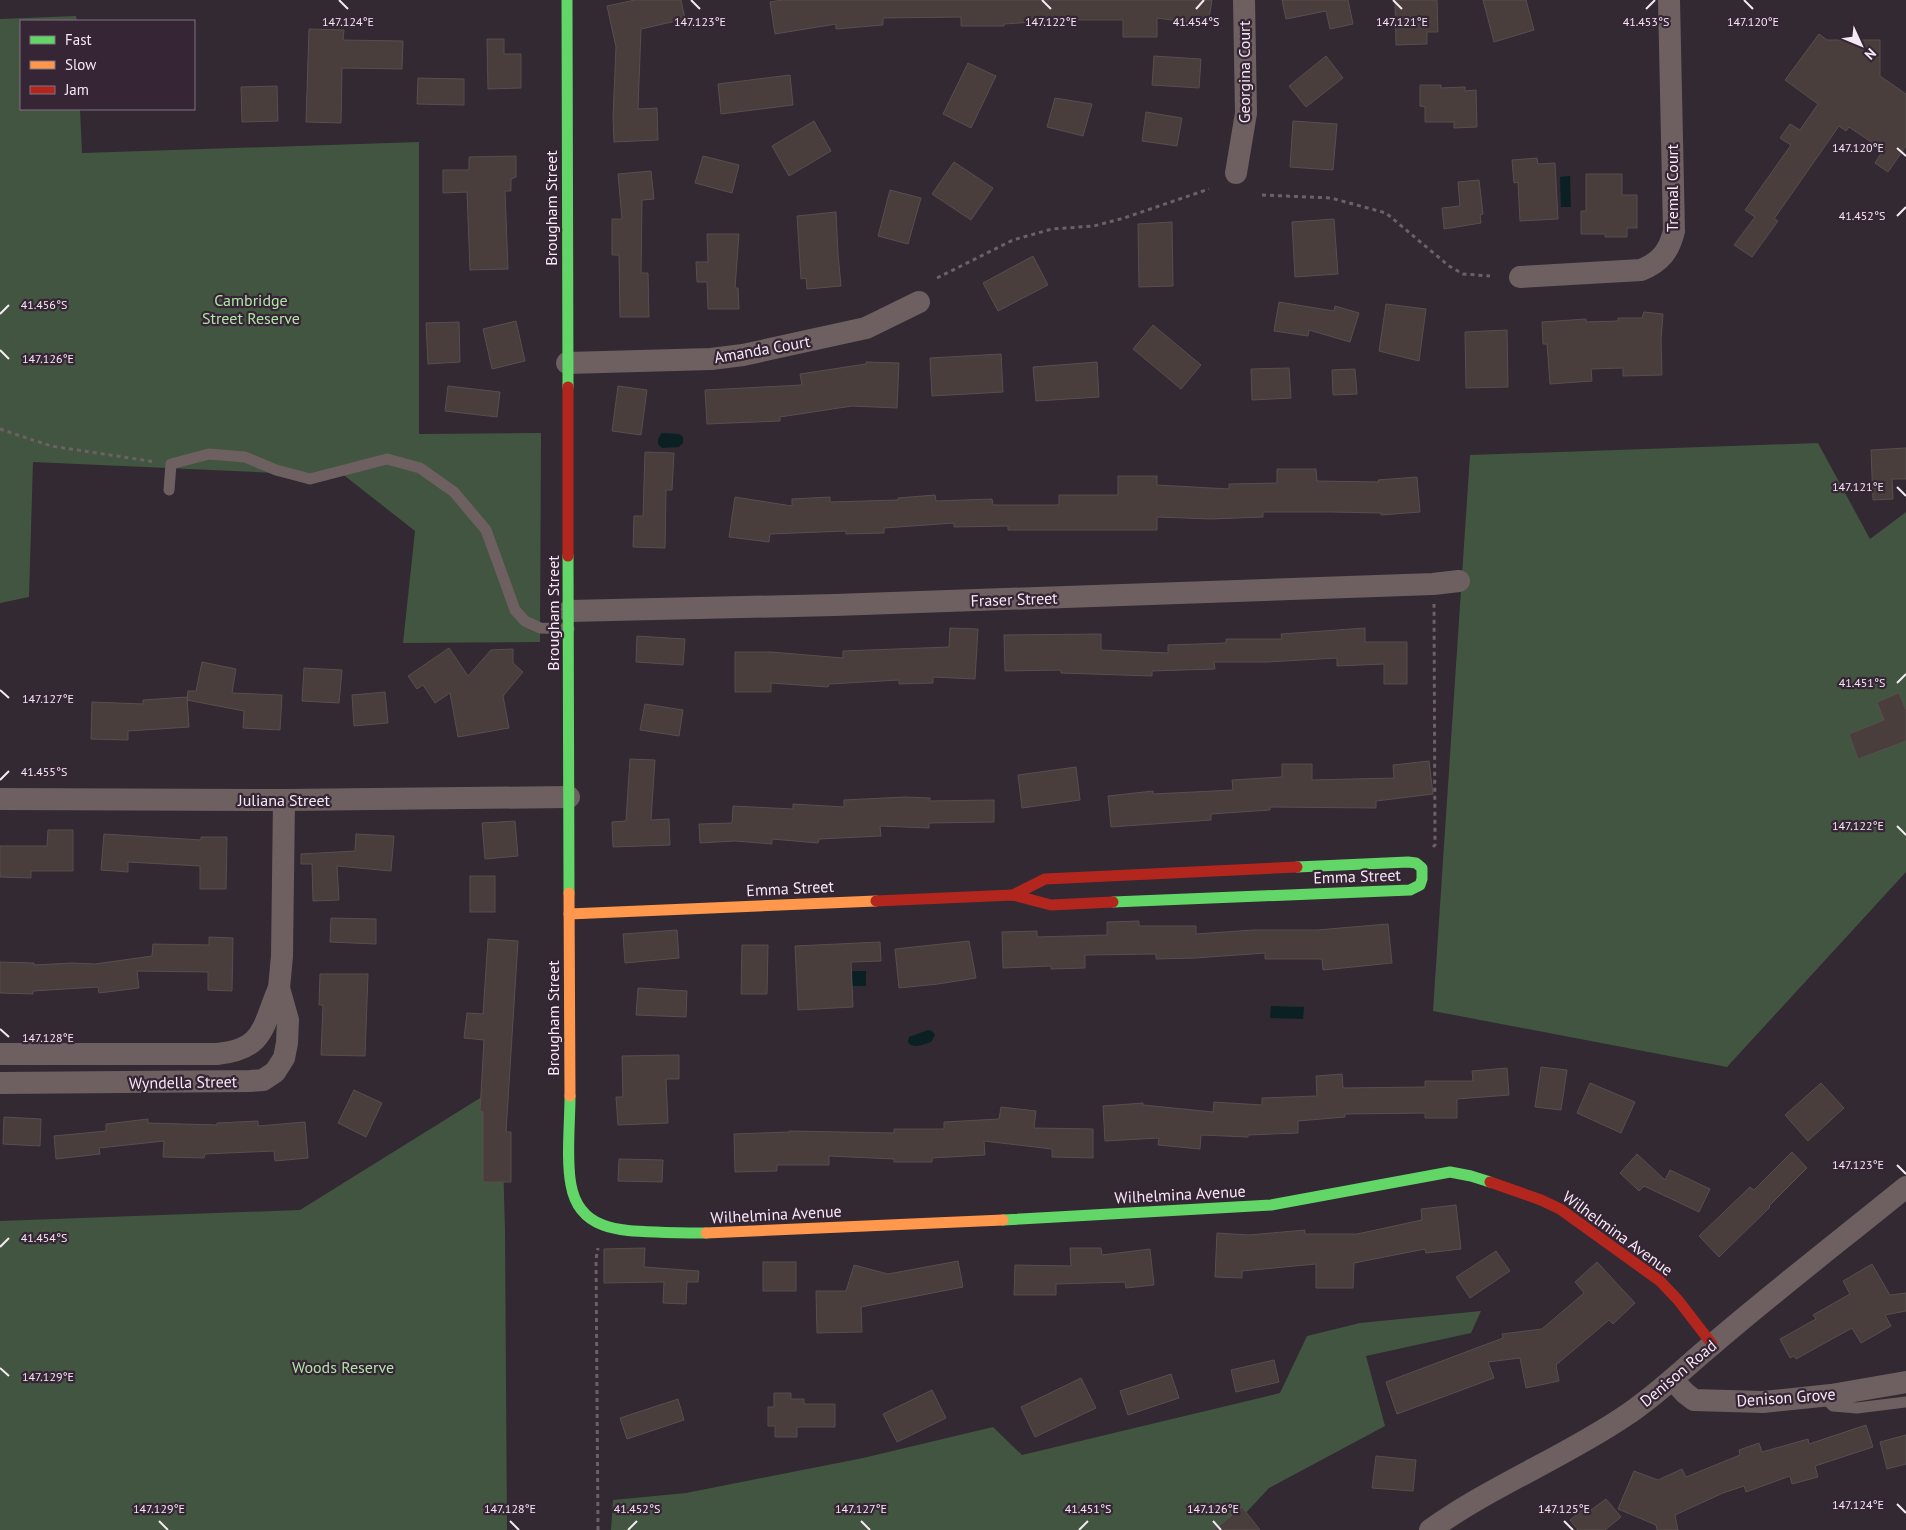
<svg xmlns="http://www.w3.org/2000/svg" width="1906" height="1530" font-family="'PT Sans',sans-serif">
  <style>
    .green { fill: #425540 }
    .water { fill: #0b2022 }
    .building { fill: #493e3b; stroke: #574f4f }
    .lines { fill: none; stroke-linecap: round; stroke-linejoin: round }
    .path { stroke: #6d6165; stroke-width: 3; stroke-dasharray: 4 4; stroke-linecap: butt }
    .lane { stroke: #6e6061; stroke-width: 11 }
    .street { stroke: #6e6061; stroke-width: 22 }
    .fast { stroke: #63d668; stroke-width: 11 }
    .slow { stroke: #ff974d; stroke-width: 11 }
    .jam { stroke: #b3261e; stroke-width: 11 }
    .ticks { fill: none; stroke: #f5e9f4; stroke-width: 2 }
    .labels { text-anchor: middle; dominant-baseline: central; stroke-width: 4.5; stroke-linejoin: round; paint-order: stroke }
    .street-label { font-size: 16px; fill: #f5e9f4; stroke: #362535 }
    .park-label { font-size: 16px; fill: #aee6a5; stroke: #362535 }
    .ticks-label { font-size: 12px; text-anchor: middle; fill: #f5e9f4; stroke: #362535; stroke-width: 4.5; stroke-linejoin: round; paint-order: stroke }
  </style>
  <rect width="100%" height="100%" fill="#322932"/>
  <g class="green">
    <polygon points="76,16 77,21 21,21 21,109 80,109 82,153 419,142 419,434 541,433 540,642 403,643 415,531 345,476 33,462 29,597 0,603 0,19"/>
    <polygon points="1818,443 1870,539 1906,512 1906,872 1727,1067 1433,1011 1470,455"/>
    <polygon points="501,1085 505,1231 507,1530 0,1530 0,1221 300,1210"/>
    <polygon points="1481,1311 1471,1333 1366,1356 1385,1426 1269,1488 1230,1530 611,1530 613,1500 686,1493 863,1458 993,1427 1022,1455 1268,1396 1280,1393 1307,1336 1360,1323"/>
  </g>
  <g class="water">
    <polygon points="1570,176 1571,207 1561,207 1560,177"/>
    <polygon points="662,433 679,434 683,437 683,443 679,447 662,448 658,444 658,439"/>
    <rect x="833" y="971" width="33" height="15"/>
    <polygon points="1271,1006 1304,1007 1303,1019 1270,1018"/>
    <path d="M928,1030L932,1031L935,1035L931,1042C923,1044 914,1050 908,1042L909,1037Z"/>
  </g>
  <g class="building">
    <polygon points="635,0 681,0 685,19 641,29 638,109 657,108 658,140 614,142 613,117 616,47 607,6"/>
    <polygon points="782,0 1212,0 1208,25 1157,18 1157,37 1123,37 1123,20 1066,20 1004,24 1004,26 961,26 961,17 883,18 883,25 836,29 836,24 775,34 770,2"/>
    <polygon points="1282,0 1348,0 1353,24 1330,29 1326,11 1286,19"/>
    <polygon points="1395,0 1437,0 1438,32 1427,32 1427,44 1396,45"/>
    <polygon points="1483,0 1526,0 1534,30 1494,42"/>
    <polygon points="309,29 344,30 343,40 403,41 402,69 342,68 341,123 306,122"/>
    <polygon points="1819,34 1827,40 1880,40 1880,76 1906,94 1906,146 1888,172 1875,163 1883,150 1849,127 1846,131 1839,126 1774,219 1778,221 1752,257 1734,245 1755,217 1745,210 1791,145 1780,138 1790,124 1800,130 1818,104 1785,80"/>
    <polygon points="487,39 504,39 504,54 521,54 521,88 488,89"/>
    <polygon points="1154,56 1201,59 1199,88 1152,85"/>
    <polygon points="1326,56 1343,78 1306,107 1289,86"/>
    <polygon points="968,63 996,76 971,128 943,114"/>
    <polygon points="790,75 793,105 721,114 718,84"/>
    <polygon points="418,78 464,79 464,105 417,104"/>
    <polygon points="1420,85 1441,85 1441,88 1465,87 1465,91 1476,90 1477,127 1454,128 1454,122 1425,122 1425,107 1420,106"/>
    <polygon points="277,86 278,121 242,122 241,87"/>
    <polygon points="1055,98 1092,104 1083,136 1047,127"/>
    <polygon points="1146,112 1182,118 1177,146 1142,141"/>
    <polygon points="814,121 831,151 789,176 772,146"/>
    <polygon points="1293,121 1337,124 1333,170 1290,167"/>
    <polygon points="516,156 516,177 511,179 511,191 505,191 508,269 470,270 467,192 443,193 443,170 469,170 469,157"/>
    <polygon points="703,156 739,165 732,193 695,183"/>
    <polygon points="1537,158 1538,164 1555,163 1558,219 1520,221 1518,182 1514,183 1512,160"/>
    <polygon points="954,162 993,188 971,220 932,194"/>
    <polygon points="651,171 654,199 642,200 641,273 648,273 649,317 620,317 619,255 612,255 612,219 622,219 618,174"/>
    <polygon points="1586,174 1622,174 1622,195 1637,195 1637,228 1627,228 1627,237 1605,237 1605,234 1581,234 1581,211 1586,211"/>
    <polygon points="1479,180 1483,214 1480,215 1481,223 1444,229 1442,208 1460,206 1458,182"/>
    <polygon points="890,190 921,198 908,244 878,236"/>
    <polygon points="836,212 838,254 841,286 807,289 806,278 801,279 797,216"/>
    <polygon points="1334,219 1338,274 1295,277 1292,222"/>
    <polygon points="1172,222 1173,286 1139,287 1138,224"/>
    <polygon points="707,234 739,234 735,288 738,288 739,309 708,309 707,282 697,282 696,262 708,262"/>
    <polygon points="1033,256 1048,285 998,311 983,283"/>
    <polygon points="1279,302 1334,311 1335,306 1359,313 1350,342 1309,330 1308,336 1274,331"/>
    <polygon points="1386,304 1426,309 1419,361 1379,351"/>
    <polygon points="1644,312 1663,314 1661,340 1662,375 1623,376 1623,368 1591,369 1592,381 1550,384 1547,344 1543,344 1542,322 1586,319 1586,322 1618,321 1618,318 1642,318"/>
    <polygon points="516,321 525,361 492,369 483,329"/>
    <polygon points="459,322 460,362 428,364 426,323"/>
    <polygon points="1153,325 1201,365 1181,389 1133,349"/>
    <polygon points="1507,330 1508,387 1466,388 1465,332"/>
    <polygon points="1001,354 1003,392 932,396 930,358"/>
    <polygon points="866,362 899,363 897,408 852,406 780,417 780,421 707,424 705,390 802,385 800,374 866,364"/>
    <polygon points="1097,362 1099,397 1036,401 1033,367"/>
    <polygon points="1289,368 1291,398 1252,400 1251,369"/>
    <polygon points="1355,369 1357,394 1333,395 1332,370"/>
    <polygon points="448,386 500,392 497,417 445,411"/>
    <polygon points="618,386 647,390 641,435 612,431"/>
    <polygon points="1906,448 1906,479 1892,479 1893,499 1873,500 1871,450"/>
    <polygon points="645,452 674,453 672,490 666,490 665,548 633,547 634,516 643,516"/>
    <polygon points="1277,469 1316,469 1317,481 1379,482 1378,480 1417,477 1420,512 1381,515 1381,513 1331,512 1263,512 1263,517 1211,519 1157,517 1157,530 1008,530 1008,526 954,527 954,523 884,528 884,533 846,534 846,531 770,534 769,542 729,537 735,497 792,506 792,499 830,497 830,502 898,500 898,498 935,495 936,501 992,499 993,505 1059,505 1059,495 1118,495 1118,476 1157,476 1157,485 1229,489 1229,484 1277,483"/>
    <polygon points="950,628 978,629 975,679 933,677 933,683 899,684 899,680 829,684 828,687 771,683 771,692 735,692 735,652 771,652 843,658 843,651 949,647"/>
    <polygon points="1365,628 1365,642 1407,642 1407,684 1384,684 1384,664 1337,666 1337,658 1267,662 1214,662 1215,669 1152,671 1152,676 1061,673 1061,670 1005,671 1004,635 1101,634 1101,650 1168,653 1168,645 1226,643 1226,639 1282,639 1281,634"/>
    <polygon points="637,636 685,639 683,665 636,662"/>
    <polygon points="449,648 468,676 491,650 513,649 513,663 523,672 503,696 509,728 458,737 450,693 435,703 423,685 417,689 408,676"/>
    <polygon points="202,662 236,669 232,693 282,695 280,730 243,728 244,711 187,700 188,691 196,691"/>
    <polygon points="304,668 342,670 339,703 302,701"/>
    <polygon points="385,692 388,723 354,726 352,695"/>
    <polygon points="1899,693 1906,710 1906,741 1858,759 1849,734 1884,720 1877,702"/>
    <polygon points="187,697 189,727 128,731 128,740 91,739 92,702 143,704 143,700"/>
    <polygon points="645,704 683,710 679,736 640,730"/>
    <polygon points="630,759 655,760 651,820 669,819 670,845 613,847 612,822 626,821"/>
    <polygon points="1429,761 1433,794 1376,801 1376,808 1270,807 1270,810 1211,814 1211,820 1111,827 1108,796 1153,791 1153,794 1233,790 1232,780 1282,777 1282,764 1312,764 1312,780 1394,778 1393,765"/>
    <polygon points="1076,767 1080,800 1022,808 1018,775"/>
    <polygon points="905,797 930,798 930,801 994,800 994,822 929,823 929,828 880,826 881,836 819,839 818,843 772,839 772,844 735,841 700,843 699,824 732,823 733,806 793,809 793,804 844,807 844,800"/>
    <polygon points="515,821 518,856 485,859 482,823"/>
    <polygon points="48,830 73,830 73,871 31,871 31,878 0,877 0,846 47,846"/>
    <polygon points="104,834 201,840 201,837 227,837 226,889 200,889 200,866 128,862 128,872 101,870"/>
    <polygon points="356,834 394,836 391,871 337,866 339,900 313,901 312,864 301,864 301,854 355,851"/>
    <rect x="470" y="876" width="25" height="36"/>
    <polygon points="331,918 376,919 376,944 330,942"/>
    <polygon points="1139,921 1139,926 1196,926 1196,934 1253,930 1317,930 1388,924 1392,963 1323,970 1322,959 1265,959 1265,953 1196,958 1156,959 1156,954 1085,955 1085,968 1051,969 1051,966 1003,968 1002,932 1037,931 1037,937 1107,935 1107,922"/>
    <polygon points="677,930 679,958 625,963 623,934"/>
    <polygon points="209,937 233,938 232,991 208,990 208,972 137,971 139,988 99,993 98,987 33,991 33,994 0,993 0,962 34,963 34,965 72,963 95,964 152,956 153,944 209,945"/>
    <polygon points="488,939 518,941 506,1132 511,1132 511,1182 483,1182 483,1112 480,1111 484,1040 464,1038 467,1013 483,1014"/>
    <polygon points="969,941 976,978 938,984 899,988 895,949"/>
    <polygon points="880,942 881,961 851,962 853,1007 798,1010 795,946"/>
    <polygon points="742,945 768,945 767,994 741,994"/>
    <polygon points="320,974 368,974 365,1056 321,1055 323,1005 319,1005"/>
    <polygon points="638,988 687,991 686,1017 636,1015"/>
    <polygon points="679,1055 679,1079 666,1079 668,1123 618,1125 616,1097 623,1097 622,1056"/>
    <polygon points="1541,1067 1567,1070 1561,1110 1535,1107"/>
    <polygon points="1507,1068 1509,1095 1457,1099 1457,1118 1425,1118 1425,1113 1345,1114 1345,1117 1298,1121 1298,1133 1248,1135 1248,1137 1201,1135 1200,1149 1158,1145 1159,1138 1105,1141 1103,1106 1143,1103 1143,1105 1213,1112 1214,1102 1262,1105 1262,1098 1317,1096 1316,1076 1342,1074 1343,1088 1425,1087 1425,1081 1473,1081 1472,1071"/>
    <polygon points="1590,1083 1635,1102 1621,1133 1577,1113"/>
    <polygon points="1821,1083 1844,1108 1808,1141 1785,1115"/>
    <polygon points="354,1090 382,1103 366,1137 338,1123"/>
    <polygon points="1001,1107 1036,1111 1034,1128 1093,1129 1093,1158 1052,1157 1052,1149 984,1141 985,1155 932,1158 932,1162 894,1162 894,1159 829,1156 829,1165 777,1165 777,1171 735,1172 734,1134 789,1132 789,1131 894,1133 894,1129 944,1129 944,1122 999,1119"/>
    <polygon points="4,1117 41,1119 40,1146 3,1144"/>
    <polygon points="148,1119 148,1123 217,1125 217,1123 258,1121 258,1126 305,1122 308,1158 275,1161 274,1151 205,1154 204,1158 163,1157 164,1141 99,1148 100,1154 56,1159 54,1136 106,1131 106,1124"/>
    <polygon points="1792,1152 1807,1168 1769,1206 1770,1207 1719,1257 1699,1236 1750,1187 1754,1190"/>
    <polygon points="1637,1154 1665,1180 1670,1170 1710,1189 1699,1212 1644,1186 1639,1191 1620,1173"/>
    <polygon points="619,1159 663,1160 662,1182 618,1181"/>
    <polygon points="1456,1205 1461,1249 1426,1253 1425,1249 1354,1263 1353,1288 1316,1288 1316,1264 1242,1271 1242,1278 1215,1277 1217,1233 1249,1235 1305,1230 1305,1234 1357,1234 1422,1220 1421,1209"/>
    <polygon points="645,1248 644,1267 699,1271 698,1282 687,1282 686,1304 663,1303 664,1282 604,1283 604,1249"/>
    <polygon points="1070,1248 1101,1248 1102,1255 1150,1249 1154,1285 1126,1288 1125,1282 1056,1284 1056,1295 1014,1295 1015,1265 1071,1266"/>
    <polygon points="1496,1251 1510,1271 1470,1298 1456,1277"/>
    <polygon points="958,1261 963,1287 861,1307 862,1332 817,1333 816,1291 846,1291 854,1265 888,1274"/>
    <rect x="763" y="1262" width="33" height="29"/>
    <polygon points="1597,1262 1635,1303 1613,1324 1609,1320 1556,1365 1559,1381 1526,1388 1520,1358 1488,1362 1494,1378 1397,1414 1386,1382 1503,1338 1502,1334 1542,1329 1584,1293 1575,1282"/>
    <polygon points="1872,1264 1890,1295 1906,1293 1906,1311 1885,1315 1891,1326 1861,1343 1852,1328 1796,1359 1794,1356 1790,1358 1780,1339 1816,1319 1813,1315 1850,1294 1843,1281"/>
    <polygon points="1274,1360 1279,1382 1236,1392 1231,1370"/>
    <polygon points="1171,1374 1179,1398 1128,1415 1120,1391"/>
    <polygon points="1081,1378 1096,1408 1035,1437 1021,1407"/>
    <polygon points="932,1390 946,1418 897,1442 883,1414"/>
    <polygon points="774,1393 791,1393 791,1399 804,1399 804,1404 835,1404 835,1427 797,1427 797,1437 775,1437 775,1426 768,1426 768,1407 774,1407"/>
    <polygon points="678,1399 684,1420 627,1439 620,1418"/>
    <polygon points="1866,1425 1873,1447 1815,1466 1818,1477 1792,1484 1790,1476 1746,1492 1744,1486 1723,1493 1675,1515 1678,1530 1657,1530 1656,1525 1618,1509 1634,1471 1658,1480 1682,1469 1686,1477 1740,1455 1739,1450 1759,1443 1762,1452 1808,1439 1809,1444"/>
    <polygon points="1906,1435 1906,1464 1887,1469 1880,1442"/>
    <polygon points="1376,1456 1416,1460 1413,1491 1372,1488"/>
    <polygon points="1606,1499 1621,1517 1605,1530 1578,1530 1570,1520 1588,1505 1591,1510"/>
    <polygon points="1242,1507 1260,1530 1214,1530"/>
  </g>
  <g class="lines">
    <g class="path">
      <polyline points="1262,195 1331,198 1386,213 1449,266 1463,274 1490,276"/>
      <polyline points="937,278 1013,240 1052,229 1094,226 1124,218 1209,189"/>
      <polyline points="0,429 51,446 156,462"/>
      <polyline points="1433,847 1435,845 1434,604"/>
      <polyline points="598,1530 596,1259 598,1248"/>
    </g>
    <g class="lane">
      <polyline points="169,490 171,464 209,454 245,457 276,470 310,479 387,459 420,468 454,492 486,530 515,610 525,621 540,628 569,629"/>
      <polyline points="1823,1396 1833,1406 1857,1408 1906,1402"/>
    </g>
    <g class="street">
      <polyline points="1236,173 1246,113 1244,0"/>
      <path d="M1520,277L1641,270C1661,262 1669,251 1674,231L1669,0"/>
      <polyline points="567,363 711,359 743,355 866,328 919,302"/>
      <polyline points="569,611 835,605 1433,584 1459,581"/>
      <polyline points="0,799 284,800 569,797"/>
      <path d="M0,1054H217C266,1049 262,1026 279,988"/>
      <polyline points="0,1083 250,1081 263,1080 275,1072 284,1058 287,1043 288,1020 279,988 282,956 284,800"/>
      <polyline points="1673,1380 1685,1393 1694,1400 1763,1402 1831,1395 1906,1382"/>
      <path d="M1430,1530C1491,1486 1563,1458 1625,1416C1657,1395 1684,1368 1713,1344C1776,1290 1842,1239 1906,1187"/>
    </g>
    <g class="fast">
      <polyline points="567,0 568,387"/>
      <polyline points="568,556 569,893"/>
      <polyline points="1113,902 1410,890 1420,885 1422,879 1422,868 1416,863 1408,862 1297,867"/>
      <path d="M570,1096C570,1124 566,1159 571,1185C579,1230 619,1231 656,1232C673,1233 689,1233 706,1233"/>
      <polyline points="1003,1220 1271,1205 1450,1172 1471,1176 1490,1182"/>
    </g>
    <g class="slow">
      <polyline points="569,893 570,1096"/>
      <polyline points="569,914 876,901"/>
      <polyline points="706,1233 1003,1220"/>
    </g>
    <g class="jam">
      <polyline points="568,387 568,556"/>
      <polyline points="1013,895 1045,879 1297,867"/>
      <polyline points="876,901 1013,895 1051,905 1113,902"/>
      <polyline points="1490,1182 1541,1200 1560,1209 1660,1281 1678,1300 1712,1344"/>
    </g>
  </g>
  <path class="ticks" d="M339,0L348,9M691,0L700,9M1042,0L1051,9M1393,0L1402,9M1744,0L1753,9M1196,9L1204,0M1646,9L1655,0M1897,148L1906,156M1897,216L1906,207M0,314L9,305M0,350L9,359M1897,487L1906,496M1897,683L1906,674M0,690L9,698M0,780L9,771M1897,826L1906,835M0,1029L9,1037M1897,1165L1906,1174M0,1247L9,1238M0,1368L9,1376M1897,1504L1906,1513M159,1521L168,1530M510,1521L519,1530M861,1521L870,1530M1213,1521L1221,1530M1564,1521L1573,1530M628,1530L637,1521M1079,1530L1088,1521"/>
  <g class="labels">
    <g class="street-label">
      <text transform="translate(1244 72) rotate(-90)">Georgina Court</text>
      <text transform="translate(1672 188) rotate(-90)">Tremal Court</text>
      <text transform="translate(551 208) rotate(-90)">Brougham Street</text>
      <text transform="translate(762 349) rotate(-10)">Amanda Court</text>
      <text transform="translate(1014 599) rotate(-2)">Fraser Street</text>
      <text transform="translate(553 613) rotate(-90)">Brougham Street</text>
      <text x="284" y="800">Juliana Street</text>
      <text transform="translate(1357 876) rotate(-2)">Emma Street</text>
      <text transform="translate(790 888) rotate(-3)">Emma Street</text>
      <text transform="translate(553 1018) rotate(-90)">Brougham Street</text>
      <text transform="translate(183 1082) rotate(-1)">Wyndella Street</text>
      <text transform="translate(1180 1194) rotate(-3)">Wilhelmina Avenue</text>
      <text transform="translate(776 1214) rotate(-3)">Wilhelmina Avenue</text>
      <text transform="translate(1618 1233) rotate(36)">Wilhelmina Avenue</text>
      <text transform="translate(1678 1373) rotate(-40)">Denison Road</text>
      <text transform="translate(1786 1397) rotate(-4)">Denison Grove</text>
    </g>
    <g class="park-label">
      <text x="251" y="300">Cambridge<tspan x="251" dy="18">Street Reserve</tspan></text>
      <text x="343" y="1367">Woods Reserve</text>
    </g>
  </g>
  <g class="ticks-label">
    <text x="1753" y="26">147.120°E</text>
    <text x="700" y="26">147.123°E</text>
    <text x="1402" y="26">147.121°E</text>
    <text x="348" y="26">147.124°E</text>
    <text x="1051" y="26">147.122°E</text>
    <text x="1196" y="26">41.454°S</text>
    <text x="1646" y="26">41.453°S</text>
    <text x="1858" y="152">147.120°E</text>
    <text x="1862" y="220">41.452°S</text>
    <text x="44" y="309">41.456°S</text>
    <text x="48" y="363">147.126°E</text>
    <text x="1858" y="491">147.121°E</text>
    <text x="1862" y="687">41.451°S</text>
    <text x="48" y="703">147.127°E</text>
    <text x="44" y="776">41.455°S</text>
    <text x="1858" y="830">147.122°E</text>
    <text x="48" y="1042">147.128°E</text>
    <text x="1858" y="1169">147.123°E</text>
    <text x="44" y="1242">41.454°S</text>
    <text x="48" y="1381">147.129°E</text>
    <text x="1858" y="1509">147.124°E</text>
    <text x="637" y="1513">41.452°S</text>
    <text x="1088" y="1513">41.451°S</text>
    <text x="159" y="1513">147.129°E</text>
    <text x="510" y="1513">147.128°E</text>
    <text x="861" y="1513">147.127°E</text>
    <text x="1213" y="1513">147.126°E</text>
    <text x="1564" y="1513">147.125°E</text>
  </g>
  <rect x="20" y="20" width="175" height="90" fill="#362535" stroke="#827381"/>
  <rect x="30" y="36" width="25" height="8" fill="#63d668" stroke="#827381"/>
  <text x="65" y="45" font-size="15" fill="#f5e9f4">Fast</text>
  <rect x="30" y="61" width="25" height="8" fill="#ff974d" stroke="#827381"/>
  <text x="65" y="70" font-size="15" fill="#f5e9f4">Slow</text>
  <rect x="30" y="86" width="25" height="8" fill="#b3261e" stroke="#827381"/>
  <text x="65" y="95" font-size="15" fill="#f5e9f4">Jam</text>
  <g transform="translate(1861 45) rotate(134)" stroke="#362535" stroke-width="4" paint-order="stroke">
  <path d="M0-4L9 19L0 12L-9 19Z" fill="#f5e9f4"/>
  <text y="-8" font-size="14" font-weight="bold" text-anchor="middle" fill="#f5e9f4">N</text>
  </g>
</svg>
